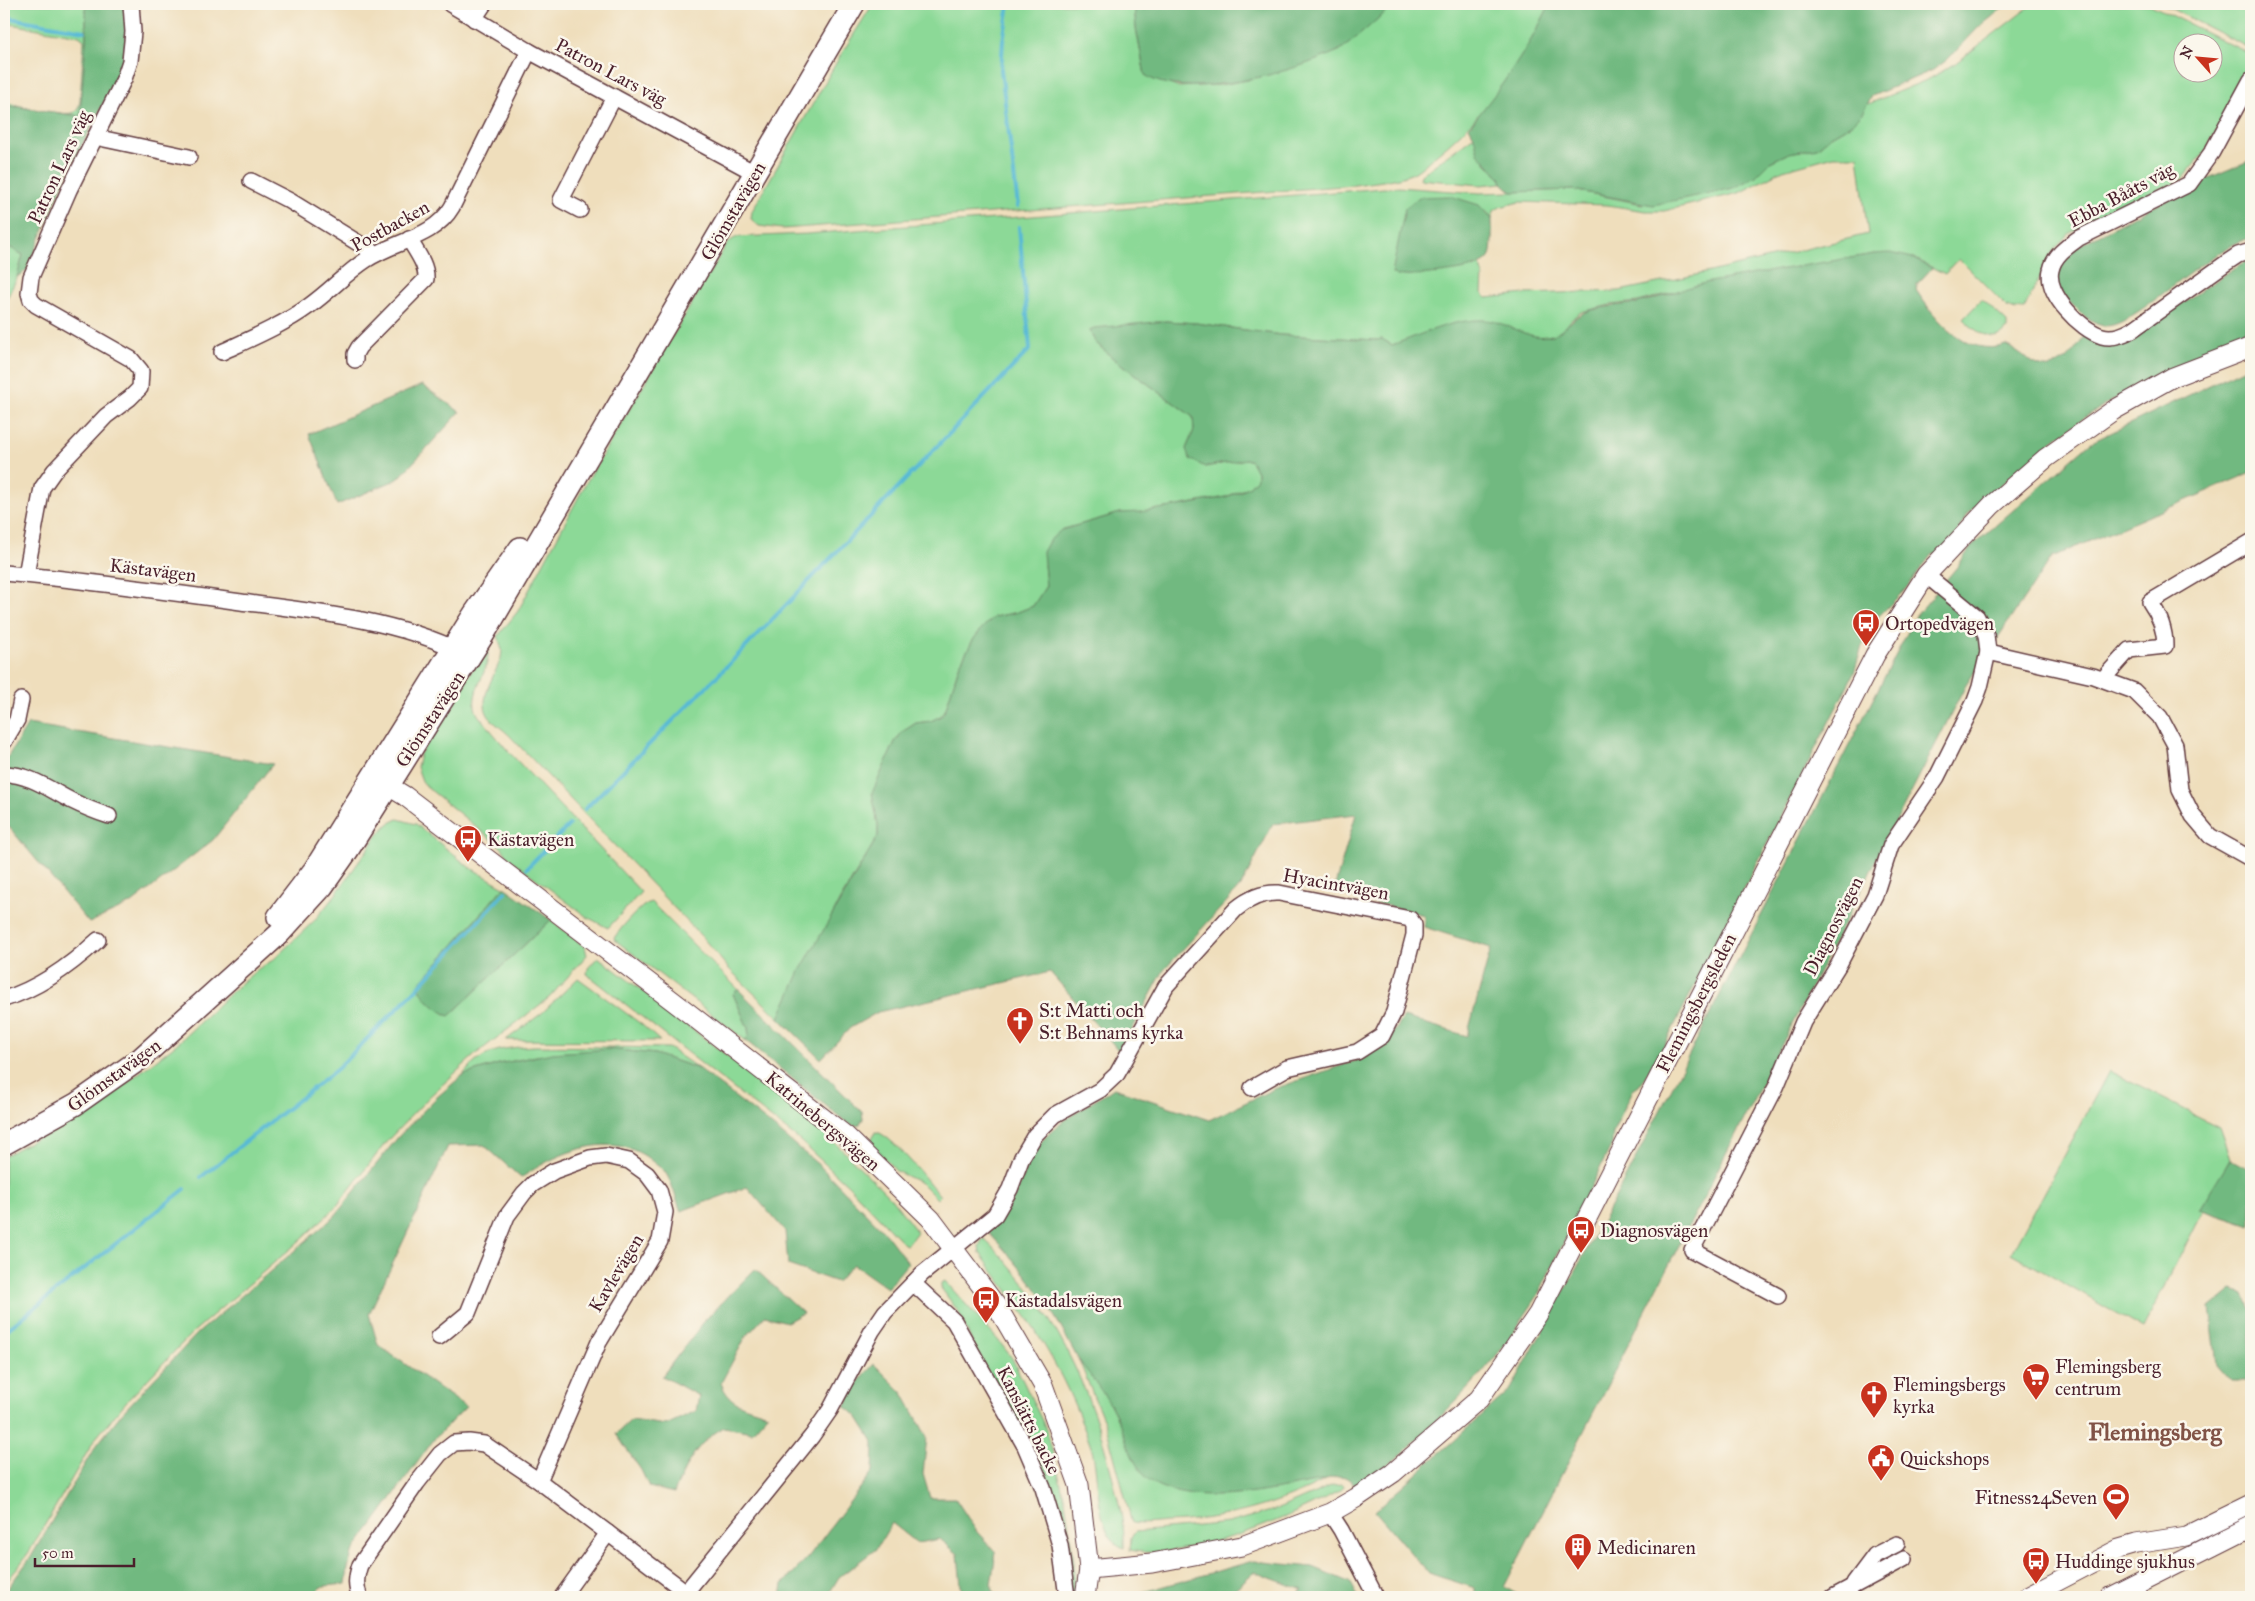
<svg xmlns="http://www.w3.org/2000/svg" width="2255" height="1601" font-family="'IM FELL Great Primer',serif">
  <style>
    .green { fill: #8cd997; stroke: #6b7c61; fill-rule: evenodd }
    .forest { fill: #71b980; stroke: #5e6c56 }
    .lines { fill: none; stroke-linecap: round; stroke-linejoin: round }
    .stream { stroke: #56b9d5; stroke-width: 4 }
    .minor-casing { stroke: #633c41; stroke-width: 18 }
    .tertiary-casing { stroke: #633c41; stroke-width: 21 }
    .secondary-casing { stroke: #633c41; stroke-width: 24 }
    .minor { stroke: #fff; stroke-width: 15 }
    .tertiary { stroke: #fff; stroke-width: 19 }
    .secondary { stroke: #fff; stroke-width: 21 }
    .labels { text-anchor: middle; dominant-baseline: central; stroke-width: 5; stroke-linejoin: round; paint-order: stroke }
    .street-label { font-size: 19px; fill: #4a1f2b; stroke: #fbf7ec }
    .poi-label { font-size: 19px; fill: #4a1f2b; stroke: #fbf7ec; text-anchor: start }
    .district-label { font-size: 24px; font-weight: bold; fill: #815346; stroke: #fbf7ec }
  </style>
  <rect width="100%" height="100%" fill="#fbf7ec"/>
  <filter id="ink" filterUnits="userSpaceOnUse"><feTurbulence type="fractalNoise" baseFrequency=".02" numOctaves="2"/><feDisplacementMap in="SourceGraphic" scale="10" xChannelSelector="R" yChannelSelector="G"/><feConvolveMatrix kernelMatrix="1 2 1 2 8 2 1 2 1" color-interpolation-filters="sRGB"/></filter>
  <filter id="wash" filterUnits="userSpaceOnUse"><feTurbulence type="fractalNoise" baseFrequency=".0096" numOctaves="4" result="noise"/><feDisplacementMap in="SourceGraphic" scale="20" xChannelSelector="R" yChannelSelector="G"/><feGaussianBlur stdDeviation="1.12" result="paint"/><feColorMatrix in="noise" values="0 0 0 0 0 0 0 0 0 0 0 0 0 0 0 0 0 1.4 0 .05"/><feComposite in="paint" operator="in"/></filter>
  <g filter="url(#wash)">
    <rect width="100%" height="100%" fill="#efdebc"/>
    <g class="green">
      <path d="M4,4H86V41L81,116L4,105V102C18,105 59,116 72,113C78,112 79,106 80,101L84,40L79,36L4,23Z"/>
      <path d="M873,4H1134L1136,28L1145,75L1177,87L1220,85L1248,80L1339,51L1394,4H1550C1521,64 1491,110 1438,153C1430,159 1421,170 1411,174C1393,181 1373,182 1355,185L782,229L759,226L751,219L752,211L840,56Z"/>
      <path d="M2033,4H2149L2246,52L2251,59V64L2205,152L2181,180L2068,234L2052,253L2024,309L2016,310L2007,307L1959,259L1945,274L1913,258L1874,254L1707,283L1638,302L1610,305L1581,312L1571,320L1561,333L1548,336L1534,337L1508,327L1403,341L1392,345L1382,339L1377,340L1281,335L1196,323L1166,321L1090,330L1095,342L1114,359L1193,417L1194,430L1186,449L1205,467L1246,459L1251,461L1257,472V478L1250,486L1226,497L1140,513H1120L1061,530L1044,565L1046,586L1033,606L1018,612L994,617L973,640L959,666L946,708L941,716L931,721L916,723L902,732L895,742L873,793L878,825V836L840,900L779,1018L728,968L703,938L509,735C503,729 496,725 491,719C475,702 495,676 501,658L502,650L498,636L518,611L586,483L725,247L730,241L737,237L807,234L1397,187L1480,193L1573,190L1642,204L1756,176L1770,162L1789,153L1817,148L1831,136L1852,124L1866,105L1929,79L1953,65ZM2182,42H2212V72H2182ZM1834,156H1858L1868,234L1710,272L1619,291L1524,294L1487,298L1482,293L1483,276L1480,264L1474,268L1409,205L1415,201L1487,212L1492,219L1494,211L1500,207L1519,202L1607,205L1646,211H1664L1739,193L1783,170Z"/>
      <polygon points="2162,4 2251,4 2251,49"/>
      <polygon points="1474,136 1486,163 1500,177 1502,183 1480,185 1420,179 1421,175"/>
      <polygon points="4,244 23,255 17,278 4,304"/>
      <path d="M1982,299L2007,322V329C1995,347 1974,330 1963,319Z"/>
      <path d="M487,646C494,670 465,692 478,715L509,752L641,892L608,928L587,917L510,859L501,847L428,788L422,781L417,767L420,754Z"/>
      <polygon points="398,819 416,824 469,867 504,887 419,984 444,1013 449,1016 551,920 585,947 587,955 550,997 476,1054 430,1096 387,1141 336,1207 296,1244 192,1333 126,1402 95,1439 29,1552 4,1586 4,1156 98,1105 179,1042 238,986 258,969 273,960 314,921 336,894 377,836 388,824"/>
      <path d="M651,902L738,989L733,994L748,1028L749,1037L745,1040L615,940L614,938C621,928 640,905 651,902Z"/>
      <polygon points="598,957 768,1087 830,1138 891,1198 917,1232 907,1245 904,1244 848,1185 799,1140 587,974 588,968"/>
      <polygon points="578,978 641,1024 660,1041 506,1040 542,1013"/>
      <path d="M535,1046L669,1048L699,1069L655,1054L610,1049L536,1056L499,1064L463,1075C484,1048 505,1048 535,1046Z"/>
      <polygon points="2109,1071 2219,1127 2230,1158 2143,1329 2011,1253"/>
      <path d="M875,1132C889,1131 930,1184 940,1196L937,1199L921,1183L896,1171L870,1143Z"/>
      <path d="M983,1238C1051,1301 1093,1391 1113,1480C1119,1503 1125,1524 1124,1548C1094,1538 1100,1473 1091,1447C1078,1410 1062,1374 1041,1340C1023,1310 1000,1282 980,1253L979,1246Z"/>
      <polygon points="945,1281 998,1340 1012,1358 1047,1431 1065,1500 1074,1563 1074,1597 1070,1597 1066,1549 958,1311 941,1288 941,1283"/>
      <path d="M1078,1358L1105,1394L1118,1420L1169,1490C1222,1501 1273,1489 1326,1480C1276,1506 1223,1520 1166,1522C1155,1523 1142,1525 1132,1523L1106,1426Z"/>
      <path d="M1342,1484L1343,1487L1339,1491C1292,1515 1247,1536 1195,1546C1173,1551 1153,1555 1130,1550L1131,1538L1135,1532L1229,1523L1278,1509L1333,1485Z"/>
    </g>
    <g class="forest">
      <path d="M86,4H124C127,27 127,47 121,69L66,176L27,270L17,277L23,255L4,244V105L80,116L86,41Z"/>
      <path d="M1134,4H1394C1382,15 1350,45 1338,51C1297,71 1184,103 1145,75L1136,28Z"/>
      <path d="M1550,4H2008L1978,28L1947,60L1933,70L1872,96L1861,115L1852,124L1831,136L1817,148L1789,153L1770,162L1756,176L1734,188L1653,205L1573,190L1512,192L1502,183L1500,177L1478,153L1474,136L1469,127C1503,85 1526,53 1550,4Z"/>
      <path d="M2251,160V238C2221,244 2168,292 2139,311C2128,318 2118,326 2105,326C2093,325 2084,316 2076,308C2061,295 2056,290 2055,270L2076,247L2197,183Z"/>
      <path d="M1450,196L1479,205L1492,219C1492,228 1493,252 1489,258C1480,273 1415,275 1397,276L1392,273L1405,208L1419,197Z"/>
      <path d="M1890,253L1913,258L1932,268L1917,284L1916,290C1936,320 1966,358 2006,345C2017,351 2029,362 2040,366C2060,373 2076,348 2085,335C2098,344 2108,349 2123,343L2239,265L2251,259V308L2242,340L2148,379L2087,416L2051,442L1967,514L1945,556L1932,554L1904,591L1878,617L1862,646L1854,673L1661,1052L1639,1086L1633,1090L1613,1132L1612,1144L1537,1297L1505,1345L1476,1380L1421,1437L1392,1462L1355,1486C1346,1474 1339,1474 1326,1480C1277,1489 1208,1507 1161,1487C1135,1477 1129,1446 1119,1422C1109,1398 1093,1380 1078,1359C1071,1347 1065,1334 1058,1322C1039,1290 1014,1259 988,1232C1001,1219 1011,1205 1018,1188C1023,1177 1025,1166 1031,1156C1051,1123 1084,1109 1114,1088L1209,1120L1274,1089L1366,1057L1396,1029L1404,1017L1467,1036L1491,948L1424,927V915L1333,892L1356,814L1273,824L1241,886L1164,970L1120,1052L1050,972L878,1012L850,1028L821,1059L779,1018L801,969L878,836V825L872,793L895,742L902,732L916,723L931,721L941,716L946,708L959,666L973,640L982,628L994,617L1018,612L1033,606L1046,586L1043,552L1049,541L1061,530L1120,513L1140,512L1185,505L1226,497L1241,491L1250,486L1257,478V472L1251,461L1246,459L1205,467L1190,459L1186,449L1194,430L1193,417L1114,359L1095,342L1090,330L1094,328L1166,321L1196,323L1281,335L1377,340L1382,339L1392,345C1421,335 1452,319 1483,320C1506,320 1525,340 1548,336C1567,333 1570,315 1592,310C1607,306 1622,305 1637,303C1661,298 1685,287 1710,282C1764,272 1819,263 1874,254Z"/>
      <polygon points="2251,365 2251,473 2052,557 1966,685 1504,1587 1522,1597 1475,1597 1475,1588 1428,1573 1375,1511 1511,1389 1617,1194 1916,616 1957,567 1971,547 2090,443"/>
      <polygon points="422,385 460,412 398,479 337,505 309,434"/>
      <polygon points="28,724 273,764 213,840 132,903 89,923 4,821 4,763"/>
      <path d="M504,887L551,920L449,1016C437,1010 421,998 419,984Z"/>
      <polygon points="738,989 862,1112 863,1119 859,1125 854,1126 846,1122 745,1040 749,1036 748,1028 733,994"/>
      <path d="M610,1049L655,1054L699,1069L766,1121L820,1166L886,1234L908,1263L887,1288L853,1264L837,1282L788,1265L785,1231L747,1187L681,1211C676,1199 672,1182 665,1172C662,1168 656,1165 653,1162C614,1128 557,1152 521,1178L484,1145L448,1146L369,1314L378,1345L466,1407L435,1438L352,1553L348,1568L346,1584L324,1586L307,1597H4V1593L31,1557L93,1450L122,1413L198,1333L334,1217L399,1136L436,1098L463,1075L499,1064L552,1053Z"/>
      <polygon points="2230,1159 2251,1170 2251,1226 2199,1209"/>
      <path d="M755,1269L803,1313L787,1322L765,1316L745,1338L721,1383C730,1406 746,1406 768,1414L752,1432L724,1427C695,1444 687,1463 674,1493L649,1487L641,1470L616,1434L631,1420L666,1425L696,1411L699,1396L662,1376L706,1319Z"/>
      <polygon points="2232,1290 2245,1294 2251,1310 2251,1379 2249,1381 2232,1381 2217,1364 2210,1308"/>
      <polygon points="874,1364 903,1393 927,1437 923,1474 930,1498 955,1498 977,1532 996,1552 991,1584 995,1597 962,1597 958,1554 940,1539 917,1543 892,1523 876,1549 839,1577 827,1597 781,1597 783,1584 809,1556 873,1471 874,1443 857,1416 845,1406 856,1384"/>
      <polygon points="1253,1561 1313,1567 1351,1583 1358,1597 1293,1597 1303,1590 1254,1572 1236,1588 1205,1597 1138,1597 1140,1593"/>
    </g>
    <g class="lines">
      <g class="stream">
        <polyline points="1009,4 1003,41 1001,70 1018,206"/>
        <polyline points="4,17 84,31"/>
        <polyline points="585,809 744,649 1030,349 1019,227"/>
        <polyline points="527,868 569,825"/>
        <polyline points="201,1177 336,1070 413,993 505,892"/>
        <polyline points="4,1332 185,1189"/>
      </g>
    </g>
  </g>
  <g filter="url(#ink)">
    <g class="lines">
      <defs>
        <g id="minor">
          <polyline points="450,4 529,51 755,173"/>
          <polyline points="474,19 484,4"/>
          <path d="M2251,80L2212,152L2189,184L2079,238C2068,246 2054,255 2051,270C2045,294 2081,330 2102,336C2113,339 2123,335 2132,330L2226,263L2238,255L2251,251"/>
          <polyline points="95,137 189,157"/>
          <polyline points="251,181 290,201 376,254"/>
          <polyline points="580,210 561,200 614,97"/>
          <path d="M222,352C252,338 283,325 309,306C329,292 346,273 366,260C394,241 434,238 452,207L529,51"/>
          <path d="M355,360V354L359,347L426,279C427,265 416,251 409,239"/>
          <path d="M4,573C83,580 162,591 241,602C311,611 398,620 461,652"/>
          <polyline points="26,575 42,488 54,471 106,416 130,398 140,388 141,371 131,359 36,305 31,300 29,293 31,277 69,190 124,79 130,61 133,32 131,4"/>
          <polyline points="1988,652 2093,676 2134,691 2160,717 2175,745 2180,790 2193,816 2210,836 2251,859"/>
          <path d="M2103,679L2129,650L2165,646C2165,629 2160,616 2150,602L2251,542"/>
          <polyline points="4,742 17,720 21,700"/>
          <path d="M4,774C30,774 50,790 72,801C84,807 97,812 109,816"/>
          <path d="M4,999C40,988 70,966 98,940"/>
          <polyline points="913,1283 954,1321 1025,1446 1043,1488 1060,1545 1067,1597"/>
          <polyline points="1778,1296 1692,1250 1776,1087 1803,1022 1839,964 1875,895 1891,845 1937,777 1975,701 1980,687 1988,652 1986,635 1977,617 1926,575"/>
          <polyline points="439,1337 468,1313 507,1216 524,1193 533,1184 554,1171 590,1158 606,1156 629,1161 647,1174 659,1190 665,1212 660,1241 599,1342 539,1481"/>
          <polyline points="1330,1513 1341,1530 1376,1597"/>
          <polyline points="1854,1583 1875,1555 1897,1544"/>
          <path d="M360,1597C355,1586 356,1577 360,1565L417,1483L440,1454L454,1443L469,1442L484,1444L539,1481L686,1592"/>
          <polyline points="562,1597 608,1533"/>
          <path d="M682,1597L812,1436L830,1410L872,1331L885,1312L922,1274L995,1215L1010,1189L1022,1157L1035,1135L1055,1115L1100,1090L1117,1074L1166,986L1236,909C1249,898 1262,892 1279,893L1410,919L1414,925V935L1394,1012L1382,1036L1357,1052L1287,1068L1252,1088"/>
          <polyline points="1833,1597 1904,1559"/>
        </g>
        <g id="tertiary">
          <polyline points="377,779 405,796 686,1011 846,1136 931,1219 998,1308 1043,1385 1079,1485 1089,1569 1085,1597"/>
          <polyline points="1089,1569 1152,1563 1242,1546 1330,1513 1356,1498 1393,1473 1479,1399 1538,1314 1875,655 1926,575 1992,505 2046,458 2114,410 2173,377 2251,347"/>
          <polyline points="2027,1597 2119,1549 2136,1544 2186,1536 2251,1504"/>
          <polyline points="2110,1597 2251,1526"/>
        </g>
        <g id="secondary">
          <polyline points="278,917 314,870 474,614 520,548"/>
          <polyline points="4,1144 76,1104 140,1059 280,933 322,887 348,850 484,634 854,4"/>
        </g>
      </defs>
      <use href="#minor" class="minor-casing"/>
      <use href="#tertiary" class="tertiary-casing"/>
      <use href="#secondary" class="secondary-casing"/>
      <use href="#minor" class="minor"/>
      <use href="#tertiary" class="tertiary"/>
      <use href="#secondary" class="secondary"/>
    </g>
  </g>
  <defs>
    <symbol id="bus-pin" viewBox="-11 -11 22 30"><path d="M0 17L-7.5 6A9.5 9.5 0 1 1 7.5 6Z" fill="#c8321e" stroke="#fbf7ec"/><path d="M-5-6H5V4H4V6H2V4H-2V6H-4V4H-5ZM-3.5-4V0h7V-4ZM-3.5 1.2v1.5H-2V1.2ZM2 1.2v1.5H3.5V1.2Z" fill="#fff"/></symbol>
    <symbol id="church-pin" viewBox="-11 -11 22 30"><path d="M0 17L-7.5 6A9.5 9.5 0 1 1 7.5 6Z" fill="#c8321e" stroke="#fbf7ec"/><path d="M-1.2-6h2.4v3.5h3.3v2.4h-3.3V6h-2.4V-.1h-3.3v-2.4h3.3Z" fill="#fff"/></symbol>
    <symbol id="supermarket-pin" viewBox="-11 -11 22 30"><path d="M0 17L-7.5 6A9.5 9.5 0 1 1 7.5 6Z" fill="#c8321e" stroke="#fbf7ec"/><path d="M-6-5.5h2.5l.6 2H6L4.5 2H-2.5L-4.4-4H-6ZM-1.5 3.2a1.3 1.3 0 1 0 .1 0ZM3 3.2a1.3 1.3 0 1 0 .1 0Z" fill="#fff"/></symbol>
    <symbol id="civic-pin" viewBox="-11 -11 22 30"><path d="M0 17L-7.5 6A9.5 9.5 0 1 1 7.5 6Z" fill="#c8321e" stroke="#fbf7ec"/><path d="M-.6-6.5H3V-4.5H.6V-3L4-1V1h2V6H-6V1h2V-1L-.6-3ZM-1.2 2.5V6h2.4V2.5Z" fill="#fff"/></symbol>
    <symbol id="stadium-pin" viewBox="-11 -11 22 30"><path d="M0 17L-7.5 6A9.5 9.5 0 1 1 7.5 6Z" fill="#c8321e" stroke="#fbf7ec"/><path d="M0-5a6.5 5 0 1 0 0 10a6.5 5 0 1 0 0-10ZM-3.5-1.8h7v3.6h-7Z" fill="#fff"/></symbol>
    <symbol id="building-pin" viewBox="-11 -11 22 30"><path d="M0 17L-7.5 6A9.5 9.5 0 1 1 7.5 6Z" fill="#c8321e" stroke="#fbf7ec"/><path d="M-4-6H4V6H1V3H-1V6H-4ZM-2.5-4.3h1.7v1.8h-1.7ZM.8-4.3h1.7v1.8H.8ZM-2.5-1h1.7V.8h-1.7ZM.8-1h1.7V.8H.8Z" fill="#fff"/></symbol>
  </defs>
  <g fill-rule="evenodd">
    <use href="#bus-pin" x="1850" y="607" width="32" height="43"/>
    <use href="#bus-pin" x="452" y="823" width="32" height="43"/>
    <use href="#church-pin" x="1004" y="1005" width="32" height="43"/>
    <use href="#bus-pin" x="1565" y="1214" width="32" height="43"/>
    <use href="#bus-pin" x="970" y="1284" width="32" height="43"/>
    <use href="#supermarket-pin" x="2020" y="1361" width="32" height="43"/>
    <use href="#church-pin" x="1858" y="1379" width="32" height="43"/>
    <use href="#civic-pin" x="1865" y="1442" width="32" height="43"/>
    <use href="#stadium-pin" x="2100" y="1481" width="32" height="43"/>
    <use href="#building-pin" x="1562" y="1531" width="32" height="43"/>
    <use href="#bus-pin" x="2020" y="1545" width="32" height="43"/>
  </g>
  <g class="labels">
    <g class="street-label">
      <text transform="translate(611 72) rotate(28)">Patron Lars väg</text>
      <text transform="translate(59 167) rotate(-65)">Patron Lars väg</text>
      <text transform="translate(2121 195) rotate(-28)">Ebba Bååts väg</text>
      <text transform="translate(733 211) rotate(-60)">Glömstavägen</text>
      <text transform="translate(390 226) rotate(-29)">Postbacken</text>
      <text transform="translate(153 570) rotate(7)">Kästavägen</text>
      <text transform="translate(430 719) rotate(-57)">Glömstavägen</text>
      <text transform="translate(1336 884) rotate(10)">Hyacintvägen</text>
      <text transform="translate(1833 926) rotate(-63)">Diagnosvägen</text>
      <text transform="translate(1696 1003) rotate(-63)">Flemingsbergsleden</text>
      <text transform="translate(114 1075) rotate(-36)">Glömstavägen</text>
      <text transform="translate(823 1121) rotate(40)">Katrinebergsvägen</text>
      <text transform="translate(616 1273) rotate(-59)">Kavlevägen</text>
      <text transform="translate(1029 1420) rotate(63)">Kanslätts backe</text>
    </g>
    <g class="poi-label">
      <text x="1885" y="623">Ortopedvägen</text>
      <text x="487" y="839">Kästavägen</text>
      <text x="1039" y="1010">S:t Matti och<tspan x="1039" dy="22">S:t Behnams kyrka</tspan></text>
      <text x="1600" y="1230">Diagnosvägen</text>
      <text x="1005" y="1300">Kästadalsvägen</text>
      <text x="2055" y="1366">Flemingsberg<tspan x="2055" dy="22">centrum</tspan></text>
      <text x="1893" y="1384">Flemingsbergs<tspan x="1893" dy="22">kyrka</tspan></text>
      <text x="1900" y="1458">Quickshops</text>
      <text x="2097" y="1497" text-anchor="end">Fitness24Seven</text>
      <text x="1597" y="1547">Medicinaren</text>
      <text x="2055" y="1561">Huddinge sjukhus</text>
    </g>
    <g class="district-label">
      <text x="2155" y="1432">Flemingsberg</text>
    </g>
  </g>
  <rect width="2255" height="1601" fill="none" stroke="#fbf7ec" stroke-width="20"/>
  <g transform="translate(2198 58) rotate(297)"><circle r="24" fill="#fbf7ec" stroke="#b4a19f"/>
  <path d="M0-4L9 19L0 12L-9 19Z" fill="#c8321e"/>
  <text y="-8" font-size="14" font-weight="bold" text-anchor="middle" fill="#4a1f2b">N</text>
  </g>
  <path d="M35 1558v8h99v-8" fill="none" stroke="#4a1f2b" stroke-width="2.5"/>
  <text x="42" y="1558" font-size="15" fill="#4a1f2b" stroke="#fbf7ec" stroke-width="4" paint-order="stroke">50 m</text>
</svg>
